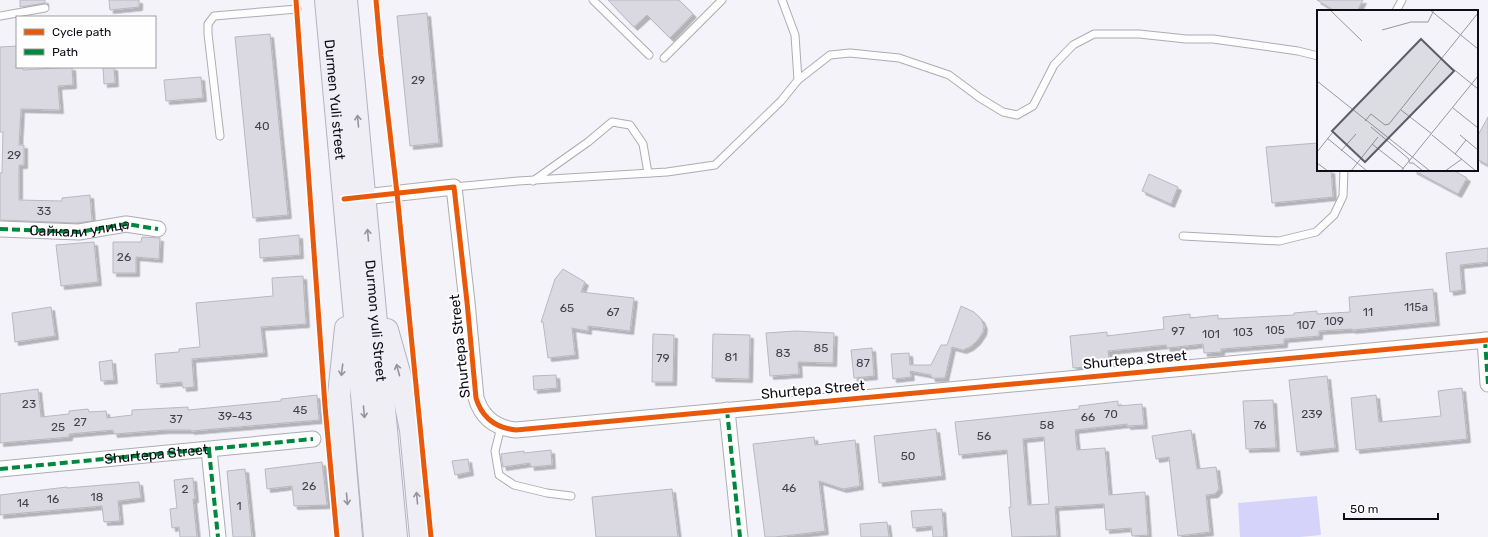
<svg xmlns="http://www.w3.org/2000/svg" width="1488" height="537" font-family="Rubik,sans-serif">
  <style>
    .green { fill: #d6d3fb }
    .building { fill: #dad9e2; stroke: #b8b8c0; fill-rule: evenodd; filter: url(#shadow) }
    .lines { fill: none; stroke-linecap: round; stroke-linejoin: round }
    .service-casing { stroke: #acacb4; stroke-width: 9 }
    .minor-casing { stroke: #acacb4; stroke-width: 17 }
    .primary-casing { stroke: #b3b2c0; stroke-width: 24 }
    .service { stroke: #fdfdfe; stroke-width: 7 }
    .minor { stroke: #fdfdfe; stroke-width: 15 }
    .primary { stroke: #efeef5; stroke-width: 22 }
    .quiet { stroke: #00873e; stroke-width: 4; stroke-dasharray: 8 4; stroke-linecap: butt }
    .cycleway-casing { stroke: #fefefe; stroke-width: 8 }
    .cycleway { stroke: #e8590c; stroke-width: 5 }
    .oneway { stroke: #95949c }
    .labels { text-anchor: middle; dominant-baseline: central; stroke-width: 4; stroke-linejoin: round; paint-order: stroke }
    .number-label { font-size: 12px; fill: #43424c }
    .street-label { font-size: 14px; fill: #0e0d17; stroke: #fefefe }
    .inset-road { fill: none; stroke: #97979f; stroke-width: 1 }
    .view { fill: #5e5e66; fill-opacity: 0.15; stroke: #5e5e66; stroke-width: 2 }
    .inset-edge { fill: none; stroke: #0e0d17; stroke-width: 2 }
  </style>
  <defs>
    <filter id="shadow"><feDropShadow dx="3.5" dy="3.5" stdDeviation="0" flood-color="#0004"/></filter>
  </defs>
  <rect width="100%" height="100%" fill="#f3f3f9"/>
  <polygon class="green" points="1317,496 1321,535 1300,537 1240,537 1238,503"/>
  <g class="building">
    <polygon points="20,0 45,0 45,3 20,7"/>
    <polygon points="109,0 139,0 139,7 110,10"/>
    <polygon points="608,0 679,0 693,14 670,38 647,15 634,27"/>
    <polygon points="1317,0 1363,0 1357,11 1335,11"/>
    <polygon points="427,13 439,143 410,146 397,16"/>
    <polygon points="270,34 288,215 253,218 235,37"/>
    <polygon points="17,46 17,67 22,67 23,70 72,67 73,85 58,86 60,110 21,109 19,145 24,145 24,165 19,165 19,200 62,201 62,198 90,195 92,221 76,223 0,220 0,173 2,173 3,132 0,132 0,47"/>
    <polygon points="103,67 114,67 115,83 104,84"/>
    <polygon points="201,77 203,98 166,101 164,80"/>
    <polygon points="1488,117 1488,165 1477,159 1477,137"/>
    <polygon points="1318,143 1318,170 1331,170 1333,197 1272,203 1266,147"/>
    <polygon points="1413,170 1453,170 1467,178 1458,194"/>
    <polygon points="1149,174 1178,187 1171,204 1142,191"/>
    <polygon points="299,235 300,255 260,258 259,239"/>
    <polygon points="142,237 160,238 159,259 136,257 136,273 113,273 113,242 141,242"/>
    <polygon points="94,242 98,282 61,286 56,245"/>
    <polygon points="1488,248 1488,262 1460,265 1462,290 1450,292 1446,253"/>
    <polygon points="563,269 585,282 581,292 634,298 630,331 588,326 588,331 572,328 575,355 548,358 543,322 541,322 555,279"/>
    <polygon points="303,276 306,324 261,327 264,353 192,359 194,387 183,388 182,382 157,384 155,354 179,352 179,349 200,347 196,303 273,296 272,278"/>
    <polygon points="1433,289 1436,322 1352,330 1352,329 1319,331 1319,336 1284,339 1284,344 1221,349 1221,352 1204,353 1203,344 1167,348 1166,345 1108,351 1110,365 1073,368 1070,336 1107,332 1107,336 1164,329 1163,317 1190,314 1190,318 1218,315 1218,319 1294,315 1294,313 1317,311 1317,314 1350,312 1349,297"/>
    <polygon points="961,306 974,312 981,319 984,326 983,332 977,341 970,347 963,350 952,347 945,378 932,378 931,375 910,371 911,377 893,379 891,354 909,353 910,365 931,365 941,345 947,345"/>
    <polygon points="51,307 55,336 15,342 12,313"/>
    <polygon points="796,331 834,333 833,363 798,362 799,374 770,376 766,333"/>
    <polygon points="653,334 674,335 673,382 652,382"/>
    <polygon points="713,334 750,335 749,379 712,378"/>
    <polygon points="872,348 874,376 854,378 851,350"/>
    <polygon points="112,360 114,380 101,381 99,362"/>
    <polygon points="556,375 557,388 534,390 533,376"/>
    <polygon points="1327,376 1335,448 1297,452 1289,380"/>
    <polygon points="1462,388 1467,439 1356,450 1351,398 1376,395 1379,422 1441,416 1438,391"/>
    <polygon points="38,389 41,417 69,414 69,411 88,409 89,412 106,411 107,418 132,415 132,410 188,407 188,410 281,401 281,399 317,395 319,420 191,431 191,430 165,430 114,434 113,430 69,434 69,437 0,443 0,394"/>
    <polygon points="1273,400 1276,448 1246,449 1243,401"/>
    <path d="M1118,401V406L1142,404L1144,425L1127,426V424L1075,430L1077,450L1105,448L1109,495L1145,492L1148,535L1132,536L1131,528L1106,530L1104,504L1055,507L1057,536L1012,537L1009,507H1011L1007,450L959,455L955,422L1079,409V406ZM1044,437L1049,504L1028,505L1023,439Z"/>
    <polygon points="936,429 942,476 879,483 874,436"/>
    <polygon points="1191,430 1197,469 1216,467 1219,489 1215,494 1206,495 1210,532 1178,536 1169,457 1156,459 1152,436"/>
    <polygon points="814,437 815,445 855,440 860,486 843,489 819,481 825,531 775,537 765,537 753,444"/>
    <polygon points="551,450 552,465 531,467 530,463 503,467 501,454 524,451 524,453"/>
    <polygon points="468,459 470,472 455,475 452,461"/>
    <polygon points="322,462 327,505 294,506 292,486 267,489 265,469"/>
    <polygon points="245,469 252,537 233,537 227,471"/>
    <polygon points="193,478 195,499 193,499 197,537 180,537 179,527 172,528 170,509 177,508 174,480"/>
    <polygon points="139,482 141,498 118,501 120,521 104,522 102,506 0,515 0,495 67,487 67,488"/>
    <polygon points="672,489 678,537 596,537 592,497"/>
    <polygon points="942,509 944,537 933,537 932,526 913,528 911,511"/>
    <polygon points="887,522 889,537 861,537 860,524"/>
  </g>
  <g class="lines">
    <defs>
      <g id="service">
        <polyline points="593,0 649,55"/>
        <polyline points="1396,11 1402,0"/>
        <polyline points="0,16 45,8"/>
        <polyline points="664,58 722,0"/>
        <polyline points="798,80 830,55 850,53 899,58 949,75 980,98 1003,112 1017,115 1033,106 1054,65 1073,45 1094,34 1139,34 1186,39 1213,39 1298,51 1318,56"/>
        <polyline points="220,136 208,34 208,24 214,16 297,9"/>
        <polyline points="533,181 588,142 612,122 630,125 643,144 648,173"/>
        <polyline points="454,187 518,181 667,172 715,165 781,101 798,80 795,35 782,0"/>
        <polyline points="1183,236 1279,241 1316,232 1334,215 1343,196 1344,170"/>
        <polyline points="501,427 495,451 499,475 514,485 547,493 571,496"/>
      </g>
      <g id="minor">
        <path d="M355,198L454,187L467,302L476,398C482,418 496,428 516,430L1488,340"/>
        <polyline points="0,229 79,232 126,224 158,229"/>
        <polyline points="1485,340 1488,384"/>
        <polyline points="727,410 740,537"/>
        <polyline points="209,450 218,537"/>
        <path id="s1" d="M0,469L313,439"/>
      </g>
      <g id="primary">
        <path id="s2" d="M326,0L375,537"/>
        <path id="s3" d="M346,0L396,537"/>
        <polyline points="346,328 339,395 351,537"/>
        <polyline points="387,330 400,376 411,430 421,537"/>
      </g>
    </defs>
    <use href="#service" class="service-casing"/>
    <use href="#minor" class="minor-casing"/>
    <use href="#primary" class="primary-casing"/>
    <use href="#service" class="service"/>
    <use href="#minor" class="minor"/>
    <use href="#primary" class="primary"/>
    <g class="quiet">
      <path id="s4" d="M0,229L79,232L126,224L158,229"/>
      <polyline points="1485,340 1488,384"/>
      <polyline points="727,410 740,537"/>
      <polyline points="209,450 218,537"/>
      <polyline points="0,469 313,439"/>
    </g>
    <defs>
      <g id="cycleway">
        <polyline points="296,0 325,406 337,537"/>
        <polyline points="376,0 381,56 397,193 431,537"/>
        <path d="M344,199L454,187L467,302L476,398C482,418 496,428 516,430L1488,340"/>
      </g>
    </defs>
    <use href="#cycleway" class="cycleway-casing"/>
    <use href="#cycleway" class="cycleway"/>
  </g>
  <defs><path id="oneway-shaft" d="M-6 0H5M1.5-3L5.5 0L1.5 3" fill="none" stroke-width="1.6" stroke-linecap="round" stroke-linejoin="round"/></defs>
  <g class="oneway">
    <use href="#oneway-shaft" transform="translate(358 121) rotate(-95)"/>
    <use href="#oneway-shaft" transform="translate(368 235) rotate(-95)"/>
    <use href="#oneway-shaft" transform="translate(342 370) rotate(97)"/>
    <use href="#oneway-shaft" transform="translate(398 370) rotate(-105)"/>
    <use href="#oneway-shaft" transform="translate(364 412) rotate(85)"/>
    <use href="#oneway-shaft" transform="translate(417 498) rotate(-95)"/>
    <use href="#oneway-shaft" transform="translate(347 499) rotate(85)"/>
  </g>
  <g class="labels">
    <g class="number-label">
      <text x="418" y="80">29</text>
      <text x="262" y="126">40</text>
      <text x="14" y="155">29</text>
      <text x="44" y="211">33</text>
      <text x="124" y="257">26</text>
      <text x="1416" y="307">115а</text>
      <text x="567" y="308">65</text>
      <text x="613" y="312">67</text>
      <text x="1368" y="312">11</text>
      <text x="1334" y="321">109</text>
      <text x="1306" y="325">107</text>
      <text x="1275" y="330">105</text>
      <text x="1178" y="331">97</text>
      <text x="1243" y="332">103</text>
      <text x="1211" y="334">101</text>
      <text x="821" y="348">85</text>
      <text x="783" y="353">83</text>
      <text x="731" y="357">81</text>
      <text x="663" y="358">79</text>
      <text x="863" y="363">87</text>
      <text x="29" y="404">23</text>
      <text x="300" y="410">45</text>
      <text x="1111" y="414">70</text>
      <text x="1312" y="414">239</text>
      <text x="235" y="416">39-43</text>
      <text x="1088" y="417">66</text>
      <text x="176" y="419">37</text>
      <text x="80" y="422">27</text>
      <text x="1047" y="425">58</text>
      <text x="1260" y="425">76</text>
      <text x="58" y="427">25</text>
      <text x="984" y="436">56</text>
      <text x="908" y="456">50</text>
      <text x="309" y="486">26</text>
      <text x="789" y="488">46</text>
      <text x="185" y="489">2</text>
      <text x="97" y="497">18</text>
      <text x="53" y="499">16</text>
      <text x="23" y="503">14</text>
      <text x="239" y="506">1</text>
    </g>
    <g class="street-label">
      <text stroke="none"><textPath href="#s2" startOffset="100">Durmen Yuli street</textPath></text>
      <text stroke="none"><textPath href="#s4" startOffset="80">Сайкали улица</textPath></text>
      <text stroke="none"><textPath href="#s3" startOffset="322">Durmon yuli Street</textPath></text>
      <text transform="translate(460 346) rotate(-96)">Shurtepa Street</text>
      <text transform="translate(1135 360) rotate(-5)">Shurtepa Street</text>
      <text transform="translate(813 390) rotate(-5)">Shurtepa Street</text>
      <text stroke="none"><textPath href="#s1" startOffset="157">Shurtepa Street</textPath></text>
    </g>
  </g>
  <g transform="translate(1317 10)">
    <rect width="161" height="161" fill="#f3f3f9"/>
    <path class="inset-road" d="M13,0L45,31M113,0L161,39M65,20L94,12H111L117,0M124,49L161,79M0,71L113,161M136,98L161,118M84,100L115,124M48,111L54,104L68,115L72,114L161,3M54,117L92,149V152M115,125L159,161M143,125L161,140M10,128L50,161M55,134L87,159M24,141L39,124M0,142L16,122L29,134M138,144L149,130M0,153L11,161M92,153H96L106,161M34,161L61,127M84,161L161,66M128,161L145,149"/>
    <path class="view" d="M104,29L137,61L48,152L15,121Z"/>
    <rect width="161" height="161" class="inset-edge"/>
  </g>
  <rect x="16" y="16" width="140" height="52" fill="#fefefe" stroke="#9e9ea2"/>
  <rect x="24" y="29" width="20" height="6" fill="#e8590c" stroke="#9e9ea2"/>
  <text x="52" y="36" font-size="12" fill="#0e0d17">Cycle path</text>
  <rect x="24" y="49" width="20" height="6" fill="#00873e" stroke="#9e9ea2"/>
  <text x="52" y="56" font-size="12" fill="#0e0d17">Path</text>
  <path d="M1344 513v6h94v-6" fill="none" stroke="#0e0d17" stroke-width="2"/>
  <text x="1350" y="513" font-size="12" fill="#0e0d17" stroke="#fefefe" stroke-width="3" paint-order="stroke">50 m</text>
</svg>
